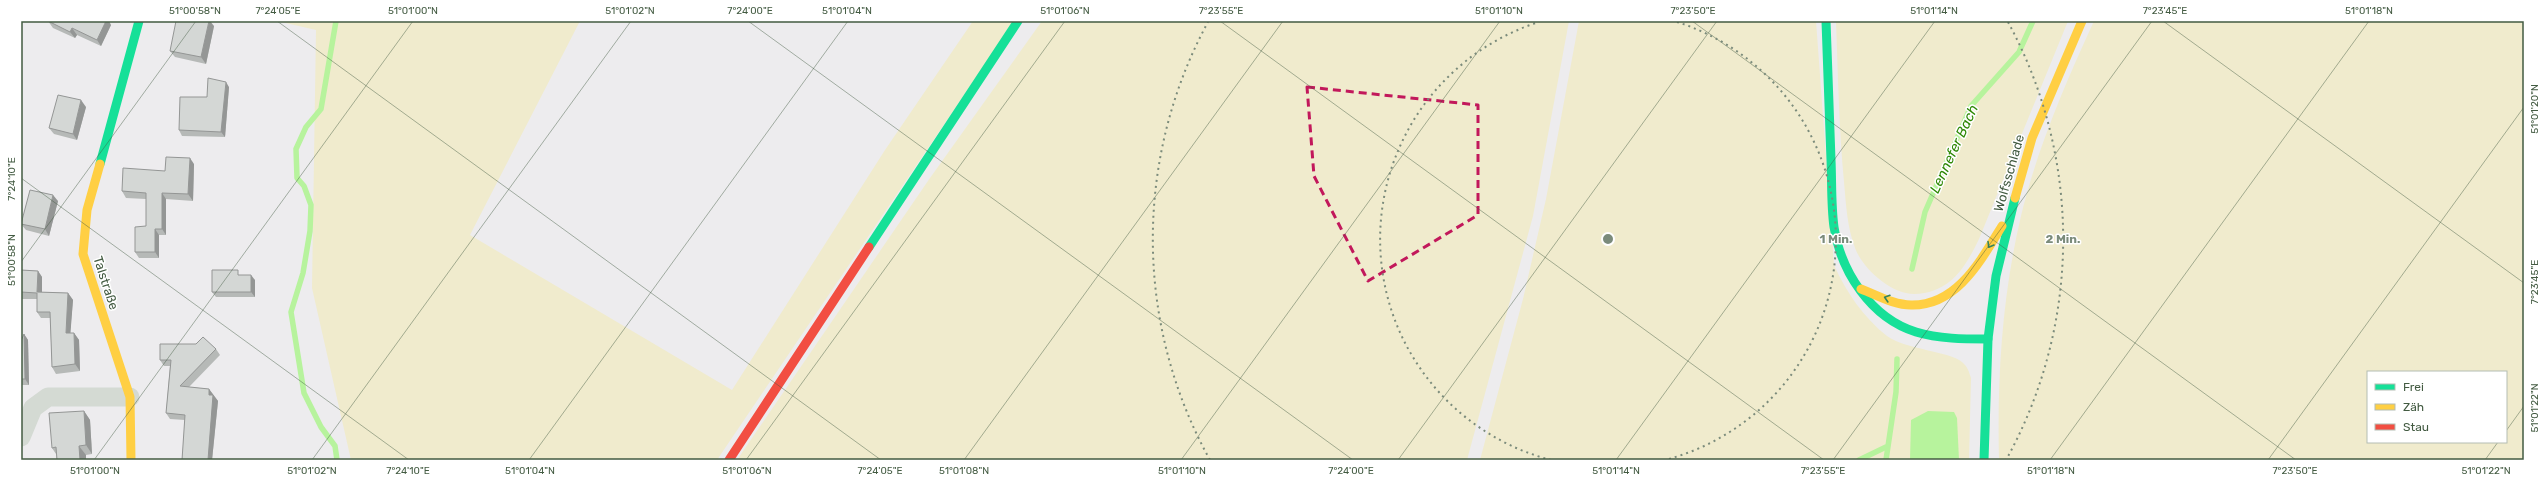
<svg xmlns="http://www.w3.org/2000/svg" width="2545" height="481" font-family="Rubik,sans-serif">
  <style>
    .green { fill: #f0ebcd; fill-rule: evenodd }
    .water { fill: #b7f39d }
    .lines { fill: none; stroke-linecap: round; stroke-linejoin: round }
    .stream { stroke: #b7f39d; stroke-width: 5.5 }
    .street { stroke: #d4dad3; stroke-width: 19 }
    .fast { stroke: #16e098; stroke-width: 9 }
    .slow { stroke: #ffcf43; stroke-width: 9 }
    .jam { stroke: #f24e42; stroke-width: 9 }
    .wall { fill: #b6b9b7 }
    .shaded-wall { fill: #949695 }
    .building { fill: #d4d7d5; stroke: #949695 }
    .oneway { stroke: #36835c }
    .marked { fill: none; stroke: #c2185b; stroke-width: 3; stroke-dasharray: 8 5; stroke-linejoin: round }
    .ticks { fill: none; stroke: #435b42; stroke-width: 1; stroke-opacity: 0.45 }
    .ring { fill: none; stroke: #7b8b7b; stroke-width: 2; stroke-dasharray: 2 4 }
    .labels { text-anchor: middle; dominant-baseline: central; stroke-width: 3; stroke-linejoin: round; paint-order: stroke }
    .street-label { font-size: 13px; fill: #435b42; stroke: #fff }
    .water-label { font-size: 14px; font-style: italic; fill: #2d8804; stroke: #fff }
    .centre { fill: #7b8b7b; stroke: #fff; stroke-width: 2 }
    .ring-label { font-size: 12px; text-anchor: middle; font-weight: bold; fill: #7b8b7b; stroke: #fff; stroke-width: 3; stroke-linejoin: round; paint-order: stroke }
    .neatline { fill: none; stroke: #435b42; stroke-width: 1.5 }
    .ticks-label { font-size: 10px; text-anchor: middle; fill: #435b42 }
  </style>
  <rect width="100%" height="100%" fill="#edecee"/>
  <g class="green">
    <polygon points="277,21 580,21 470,235 732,390 885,150 973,21 1014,21 717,460 351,460 312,288 316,30"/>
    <polygon points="1042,21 1569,21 1533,216 1467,460 737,460 930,178"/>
    <path d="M1579,21H1816L1834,265C1846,292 1864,318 1887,336C1907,350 1949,351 1962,362C1968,367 1969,372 1971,378L1969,460H1480L1523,299L1546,199Z"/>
    <path d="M1836,21H2068L1979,239C1965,268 1950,293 1914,294C1891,294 1863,269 1855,248C1847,227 1846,204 1844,182C1839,129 1838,75 1836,21Z"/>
    <path d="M2094,21H2524V460H1999C1997,378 2002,296 2021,216C2037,149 2065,84 2094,21ZM2368,372H2506V442H2368Z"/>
  </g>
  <polygon class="water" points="1928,411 1954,412 1957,418 1959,460 1910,460 1911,420"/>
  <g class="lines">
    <g class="stream">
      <polyline points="336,21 321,109 306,127 296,149 297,178 304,186 311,205 310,231 303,273 291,312 304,393 321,427 335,446 337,460"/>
      <polyline points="1912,269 1925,212 1971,106 2019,52 2033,21"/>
      <polyline points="1859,460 1886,447"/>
      <polyline points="1886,460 1896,392 1897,359"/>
    </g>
    <polyline class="street" points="21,437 33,408 48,397 130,397"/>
    <g class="fast">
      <path d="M1826,21C1828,67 1829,114 1831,160C1832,183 1831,205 1834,227C1841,272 1871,318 1916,332C1939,339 1964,339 1988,339"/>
      <polyline points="100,164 139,21"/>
      <polyline points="869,247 1018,21"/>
      <polyline points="1984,460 1988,339 1996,276 2015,198"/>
    </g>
    <g class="slow">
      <polyline points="100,164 87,210 83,254 130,397 131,460"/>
      <polyline points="2015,198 2032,138 2082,21"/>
      <path d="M1861,289C1877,295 1894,305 1911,305C1957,306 1981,260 2002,226"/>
    </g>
    <polyline class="jam" points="729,460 869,247"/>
  </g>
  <g class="wall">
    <polygon points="48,21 111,25 101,46 77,35 75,38 53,28"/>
    <polygon points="214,26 206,64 175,57 170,51"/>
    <polygon points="229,87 225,137 182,136 179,130 207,97"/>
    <polygon points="86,107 77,140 54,134 49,128"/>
    <polygon points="194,164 193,201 166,199 166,235 159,235 159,258 139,258 135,252 146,226 146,199 126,198 122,191 165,171"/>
    <polygon points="58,201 49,236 26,230 21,224"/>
    <polygon points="21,270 38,271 42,277 42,292 68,293 73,300 70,333 74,333 79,340 80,371 56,374 52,367 50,318 41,318 37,312 37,299 21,299"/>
    <polygon points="241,275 255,280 255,297 216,297 212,292"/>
    <polygon points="24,334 28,340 29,385 21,385 21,341"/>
    <polygon points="216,349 220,355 189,387 209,389 218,401 212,460 182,460 185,420 170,419 166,413 170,366 164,366 160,360"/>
    <polygon points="84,411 90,420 92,454 86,455 86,460 57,460 56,454 52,448"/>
  </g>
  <g class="shaded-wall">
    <polygon points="106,21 109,21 111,25 101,46 97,40"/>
    <polygon points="209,21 210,21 214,26 206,64 201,57"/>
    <polygon points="72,28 77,35 75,38 70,32"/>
    <polygon points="226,82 229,87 225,137 221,132"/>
    <polygon points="81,100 86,107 77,140 73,134"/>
    <polygon points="190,158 194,164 193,201 188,194"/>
    <polygon points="162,193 166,199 166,235 162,229"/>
    <polygon points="53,195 58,201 49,236 45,229"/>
    <polygon points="155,229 159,235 159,258 155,252"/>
    <polygon points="38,271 42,277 42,298 37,292"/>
    <polygon points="251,275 255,280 255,297 251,292"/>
    <polygon points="68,293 73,300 70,339 66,333"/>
    <polygon points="74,333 79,340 80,371 75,364"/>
    <polygon points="24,334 28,340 29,385 25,379"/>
    <polygon points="209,389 218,401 212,460 208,460"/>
    <polygon points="84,411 90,420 92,454 86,445"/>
    <polygon points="79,446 86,455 86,460 80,460"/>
  </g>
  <g class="building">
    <polygon points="48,21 106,21 97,40 72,28 70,32"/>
    <polygon points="176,21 209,21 201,57 170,51"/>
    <polygon points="208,78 226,82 221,132 179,130 180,97 207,97"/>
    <polygon points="58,95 81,100 73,134 49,128"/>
    <polygon points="166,157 190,158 188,194 162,193 162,229 155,229 155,252 135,252 135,227 146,226 146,193 122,191 123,168 165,171"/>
    <polygon points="30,190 53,195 45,229 21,224"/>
    <polygon points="21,270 38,271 37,292 68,293 66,333 74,333 75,364 52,367 50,312 37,312 37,293 21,292"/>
    <polygon points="212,270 238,270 238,275 251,275 251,292 212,292"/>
    <polygon points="24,334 25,379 21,379 21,341"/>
    <polygon points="203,337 216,349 180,386 209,389 209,395 213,395 208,460 182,460 185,415 166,413 171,360 160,360 160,344 196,344"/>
    <polygon points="84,411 86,445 79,446 80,460 57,460 56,447 52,448 49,413"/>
  </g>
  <defs><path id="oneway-chevron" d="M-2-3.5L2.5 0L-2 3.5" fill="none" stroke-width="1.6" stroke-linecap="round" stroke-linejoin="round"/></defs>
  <g class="oneway">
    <use href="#oneway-chevron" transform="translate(1990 245) rotate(121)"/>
    <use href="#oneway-chevron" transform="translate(1887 298) rotate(-163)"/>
  </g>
  <path class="marked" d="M1307,87L1478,105V215L1368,281L1314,176Z"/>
  <path class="ticks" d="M277,21L881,460M748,21L1353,460M1220,21L1824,460M1692,21L2296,460M2163,21L2524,283M21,178L409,460M21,262L196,21M2506,431L2524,406M94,460L413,21M312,460L631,21M529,460L848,21M746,460L1065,21M964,460L1283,21M1181,460L1500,21M1398,460L1717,21M1616,460L1935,21M1833,460L2152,21M2050,460L2369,21M2268,460L2524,107M2485,460L2498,442"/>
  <g class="ring">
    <path d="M1551 460A228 228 0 0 1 1539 22M1677 22A228 228 0 0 1 1665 460"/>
    <path d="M1210 460A455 455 0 0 1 1208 22M2008 22A455 455 0 0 1 2006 460"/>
  </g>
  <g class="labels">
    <g class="street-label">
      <text transform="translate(2009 173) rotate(-74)">Wolfsschlade</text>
      <text transform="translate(106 283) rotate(72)">Talstraße</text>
    </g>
    <g class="water-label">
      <text transform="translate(1954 149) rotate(-65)">Lennefer Bach</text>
    </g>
  </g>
  <circle cx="1608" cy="239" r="6" class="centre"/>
  <g class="ring-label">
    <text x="1836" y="243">1 Min.</text>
    <text x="2063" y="243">2 Min.</text>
  </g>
  <rect width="2545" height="481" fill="none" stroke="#ffffff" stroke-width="44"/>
  <rect x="2367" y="371" width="140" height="72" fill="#ffffff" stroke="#b4bdb3"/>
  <rect x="2375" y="384" width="20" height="6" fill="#16e098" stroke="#b4bdb3"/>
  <text x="2403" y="391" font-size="12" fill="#435b42">Frei</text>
  <rect x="2375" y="404" width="20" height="6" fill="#ffcf43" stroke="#b4bdb3"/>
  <text x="2403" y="411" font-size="12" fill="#435b42">Zäh</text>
  <rect x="2375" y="424" width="20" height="6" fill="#f24e42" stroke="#b4bdb3"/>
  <text x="2403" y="431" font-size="12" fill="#435b42">Stau</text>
  <rect x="22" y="22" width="2501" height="437" class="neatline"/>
  <g class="ticks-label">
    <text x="195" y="14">51°00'58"N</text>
    <text x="278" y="14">7°24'05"E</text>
    <text x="413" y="14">51°01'00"N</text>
    <text x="630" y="14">51°01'02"N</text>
    <text x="750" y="14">7°24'00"E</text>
    <text x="847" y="14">51°01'04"N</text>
    <text x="1065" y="14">51°01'06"N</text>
    <text x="1221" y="14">7°23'55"E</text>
    <text x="1499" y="14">51°01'10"N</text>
    <text x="1693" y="14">7°23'50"E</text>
    <text x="1934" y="14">51°01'14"N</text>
    <text x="2165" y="14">7°23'45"E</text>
    <text x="2369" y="14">51°01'18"N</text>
    <text transform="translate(2534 109) rotate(-90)" y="4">51°01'20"N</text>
    <text transform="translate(11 179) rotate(-90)" y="4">7°24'10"E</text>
    <text transform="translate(11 260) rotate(-90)" y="4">51°00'58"N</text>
    <text transform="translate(2534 282) rotate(-90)" y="4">7°23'45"E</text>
    <text transform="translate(2534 408) rotate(-90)" y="4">51°01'22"N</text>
    <text x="95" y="474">51°01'00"N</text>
    <text x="312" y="474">51°01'02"N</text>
    <text x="408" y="474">7°24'10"E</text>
    <text x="530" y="474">51°01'04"N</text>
    <text x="747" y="474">51°01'06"N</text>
    <text x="880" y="474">7°24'05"E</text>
    <text x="964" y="474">51°01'08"N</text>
    <text x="1182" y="474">51°01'10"N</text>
    <text x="1351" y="474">7°24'00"E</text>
    <text x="1616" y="474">51°01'14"N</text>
    <text x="1823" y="474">7°23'55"E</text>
    <text x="2051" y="474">51°01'18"N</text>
    <text x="2295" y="474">7°23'50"E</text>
    <text x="2486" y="474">51°01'22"N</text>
  </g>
</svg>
